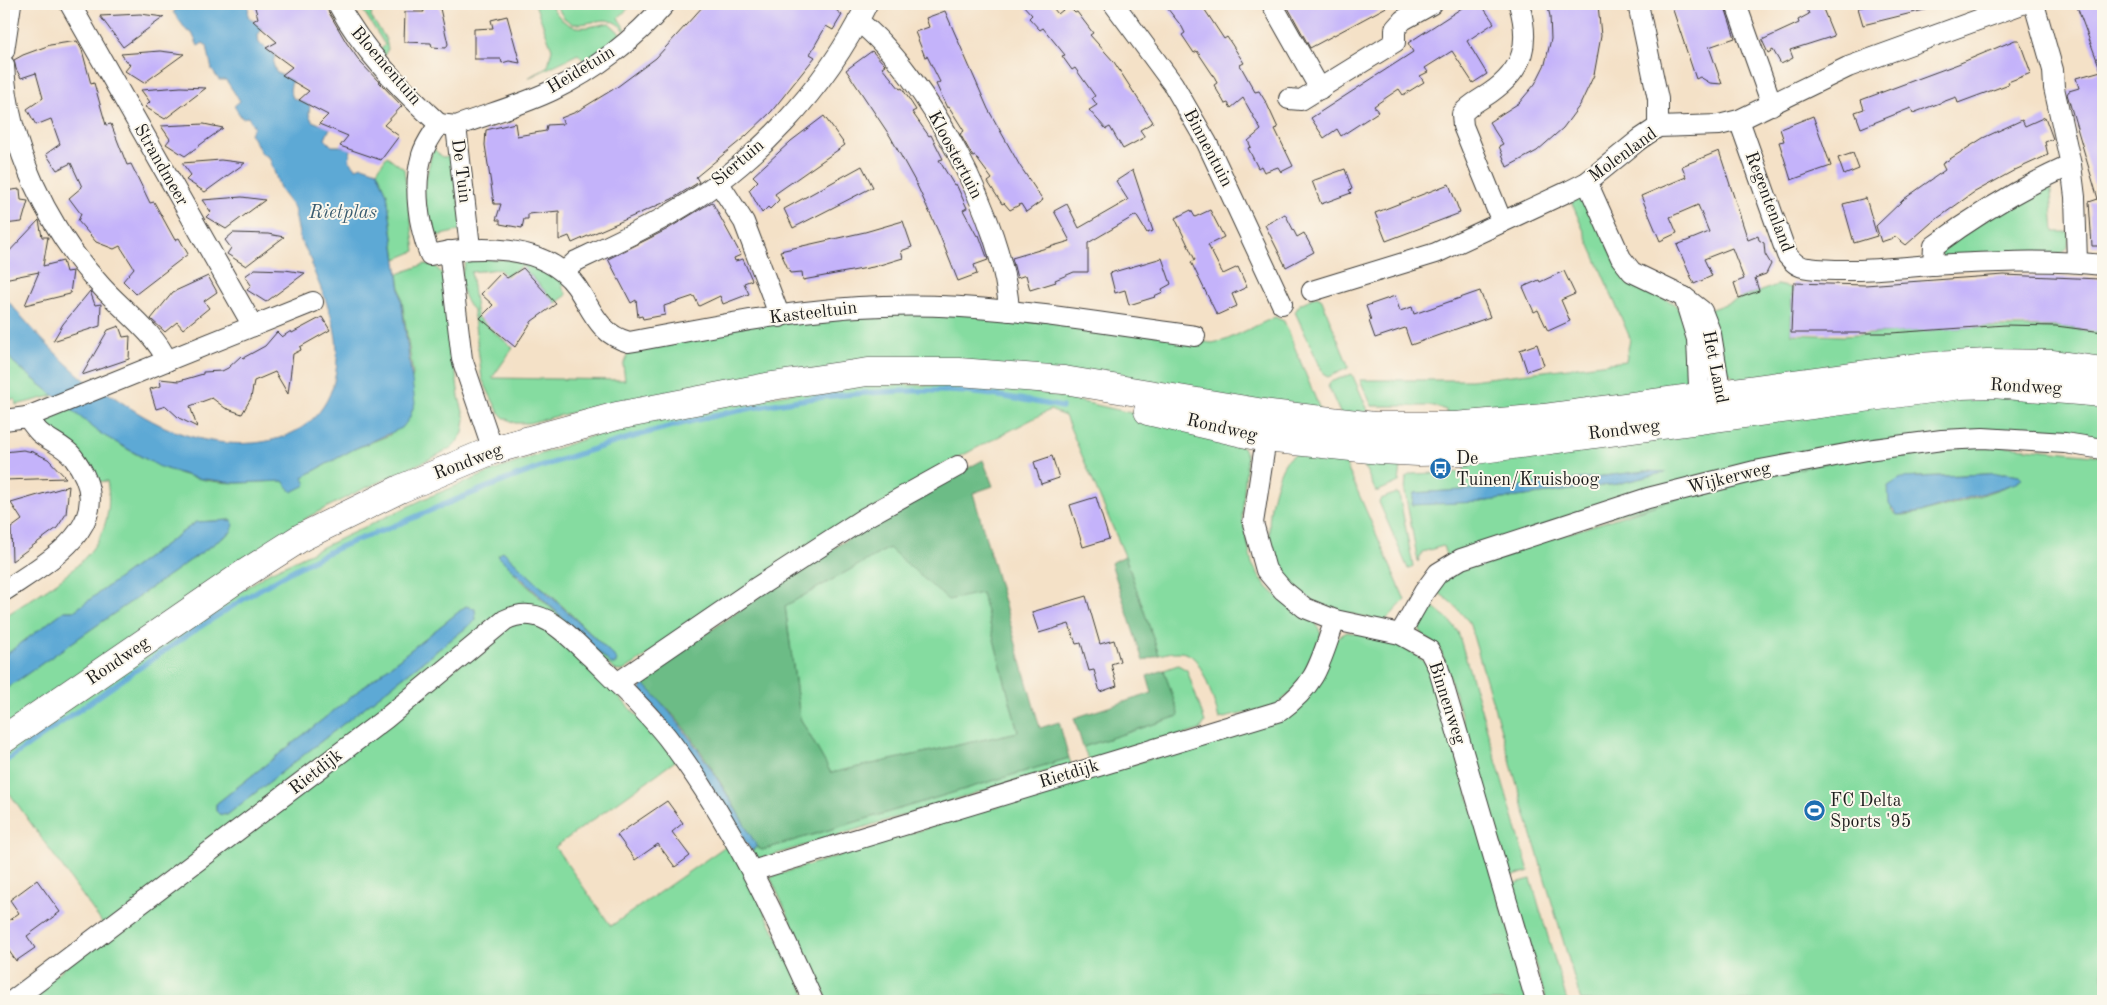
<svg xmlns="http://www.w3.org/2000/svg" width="2107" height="1005" font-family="'Old Standard TT',serif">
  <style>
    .green { fill: #85dca0; stroke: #507c5e; fill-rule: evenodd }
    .forest { fill: #6cbc86; stroke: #446c51; fill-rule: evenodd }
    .water { fill: #5da9d5; stroke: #3c6278 }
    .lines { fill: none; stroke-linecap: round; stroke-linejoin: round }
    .stream { stroke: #5da9d5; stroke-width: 5.5 }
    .building { fill: #c4b3fa }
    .street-casing { stroke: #3c3a36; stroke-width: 22 }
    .secondary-casing { stroke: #3c3a36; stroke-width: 29 }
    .street { stroke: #fff; stroke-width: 20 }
    .secondary { stroke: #fff; stroke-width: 28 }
    .labels { text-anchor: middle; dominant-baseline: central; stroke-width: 4; stroke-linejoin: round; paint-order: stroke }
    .street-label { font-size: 18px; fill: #1c1c1c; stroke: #fbf7ec }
    .poi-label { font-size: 18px; fill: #1c1c1c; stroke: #fbf7ec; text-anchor: start }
    .water-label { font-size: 19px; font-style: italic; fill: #395b6f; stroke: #fbf7ec }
  </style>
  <rect width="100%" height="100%" fill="#fbf7ec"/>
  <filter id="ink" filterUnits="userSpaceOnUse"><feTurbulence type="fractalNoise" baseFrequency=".02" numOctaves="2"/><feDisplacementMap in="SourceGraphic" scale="10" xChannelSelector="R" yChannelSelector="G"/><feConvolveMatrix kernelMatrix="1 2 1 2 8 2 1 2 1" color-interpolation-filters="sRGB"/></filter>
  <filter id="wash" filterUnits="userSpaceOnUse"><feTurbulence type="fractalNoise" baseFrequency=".0096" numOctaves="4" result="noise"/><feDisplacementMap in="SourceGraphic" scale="20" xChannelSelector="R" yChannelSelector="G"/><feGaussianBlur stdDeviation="1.12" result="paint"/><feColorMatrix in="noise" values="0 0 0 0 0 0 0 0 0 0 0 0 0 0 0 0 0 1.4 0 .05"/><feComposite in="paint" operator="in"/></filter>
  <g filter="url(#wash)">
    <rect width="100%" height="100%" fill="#f4e1c7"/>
    <g class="green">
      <polygon points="345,4 373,4 371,17 386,39 388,49 382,59 377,53 385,45 361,7 350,12"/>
      <path d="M535,4H550C568,33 579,29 609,23L622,35L585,62L578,54L528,78L548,66L552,49Z"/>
      <path d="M555,4H633L618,18L626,30L625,31C608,11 596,25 573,24L564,18Z"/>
      <polygon points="433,148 442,157 454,156 463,230 432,237 423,191"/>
      <polygon points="387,156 404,169 415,251 396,259 387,194 377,171"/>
      <polygon points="2050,179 2054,232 2069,232 2068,247 2062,254 1943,259 1939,249"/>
      <polygon points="1579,198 1585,200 1624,278 1642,289 1674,303 1684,317 1692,374 1688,381 1672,392 1446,414 1446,410 1434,406 1372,406 1360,380 1471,380 1626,361 1630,338 1570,199"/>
      <path d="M469,258L538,261L567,281L562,287L567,295L556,303L522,266L506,276L499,269L471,272L477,317L513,348L492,378L625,380L623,365L630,349L758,323L876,311L995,312L1212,343L1226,340L1275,317L1284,321L1323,417L1036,372L654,397L586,409L529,423H515L503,417L498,411L482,379L473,310C460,298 457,272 469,258Z"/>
      <path d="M425,264L436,267L443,275L459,397L465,419L463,433L454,446L436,456L357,492L310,516L277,537L4,728V690L231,532V520L196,522L74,611H64L4,656V617C55,582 120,554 107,481L90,483L46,426C46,414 60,412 70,408C117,447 174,483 237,483C252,483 268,481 283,481L292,492L303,477L354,449L390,435L413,375L398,274Z"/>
      <polygon points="1777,285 1792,288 1791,334 1843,336 1975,327 2063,327 2103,333 2103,365 1736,380 1725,368 1709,310"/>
      <polygon points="1317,296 1321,298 1348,365 1348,368 1328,377 1324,375 1295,312 1300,304"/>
      <polygon points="4,351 38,383 56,395 16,405 15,399 4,400"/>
      <polygon points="1352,374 1367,408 1367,414 1341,415 1328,386 1330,382"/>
      <path d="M843,384L994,386L1043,393L1206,430L1243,447L1247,456L1242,517L1252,564L1265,585L1280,599L1315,620L1321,634L1310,672L1277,706L1219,719C1216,707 1212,696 1208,685C1197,657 1191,646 1159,655L1125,556L1065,416L1050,410L934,470L623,671H617L526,608L105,927L10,794L4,798V750L268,573L426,498L501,468L595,435L652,418ZM498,554L549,593L617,659L611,664L519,578ZM466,606L476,620L227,815L219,814L216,811V804Z"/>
      <path d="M1939,392L2103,398V444L1921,438L1447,558L1443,546L1422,552L1418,562L1405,492L1406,477L1411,474L1464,472L1465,465ZM1645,471L1664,472L1617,484L1479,502L1412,504L1414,493L1512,487Z"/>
      <path d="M1987,444L2103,456V999L2096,1001H1581L1469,622L1454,605L1433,588L1447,572L1710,488L1841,460ZM2007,473L2019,475L2021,480C2005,489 1917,517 1900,515C1896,515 1894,513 1891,509L1915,477Z"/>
      <path d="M1307,450L1341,453L1405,600L1384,622C1355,614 1322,610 1297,591C1264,566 1265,521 1276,485C1279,476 1282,465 1289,458C1293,454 1301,452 1307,450Z"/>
      <polygon points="1361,459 1401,466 1399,482 1376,492"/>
      <polygon points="1396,493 1399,494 1413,566 1408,569 1379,502 1381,499"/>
      <polygon points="889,548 918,572 982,593 1018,732 831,773 800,718 785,606"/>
      <polygon points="1426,601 1448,619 1458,632 1529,871 1511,877 1445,662 1439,647 1423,635 1416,623"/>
      <polygon points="518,620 554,629 678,759 555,847 611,926 730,843 809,1001 21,1001"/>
      <polygon points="1347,632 1389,640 1402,645 1425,662 1437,691 1530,1001 828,1001 770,877 1274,720 1335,639"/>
      <polygon points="1178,665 1187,670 1205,722 1200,730 1095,762 1088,758 1083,747 1178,716 1164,670"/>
      <polygon points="1069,758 1071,764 757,860 752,851 757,847 762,850"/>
      <polygon points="1531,879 1567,1001 1546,1001 1512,884"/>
    </g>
    <g class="forest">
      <path d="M983,460L993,486L973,493L1040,728L1059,722L1069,758L762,850L757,847C726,792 689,719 638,682L765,592L907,501ZM889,548L948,600L982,593L1018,732L831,773L800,718L785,606Z"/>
      <polygon points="1125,556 1159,655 1143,661 1111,563"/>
      <polygon points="1164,670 1179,716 1083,747 1074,718 1152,693 1147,676"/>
    </g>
    <g class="water">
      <path d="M171,4H249L248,16L262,29L258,35L259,43L275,55L273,63L276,72L292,81L290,90L293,98L310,105L309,114L312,121L330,128L325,139L332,146H340L351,149L349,160L356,168L362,166L377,171L387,194L415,403L409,419L402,428L354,449L303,477L306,485L292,492L283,481L236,483L196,478L160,467L101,434L14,363L4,351V296C29,326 55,355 85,380C93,387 105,391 114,397C134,411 155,424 177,432C249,458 340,444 337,350C336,318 322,293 311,264L313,263L300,239L294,208L281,191L269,157L262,154L250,133L254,127L248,117L242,118L234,106L240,101L226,80H219L212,70L207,46L203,43L198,46L192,33L187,31L173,12L176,10Z"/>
      <polygon points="1645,471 1667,472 1617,484 1479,502 1412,505 1414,493 1512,487"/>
      <polygon points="2007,473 2019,475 2022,478 2016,483 1922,512 1897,515 1889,503 1888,486 1901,478"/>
      <polygon points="231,520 234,525 231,532 4,690 4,656 64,611 74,611 196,522"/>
      <polygon points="503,551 617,659 616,664 611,664 498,556"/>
      <polygon points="466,606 475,609 476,620 227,815 219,814 216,811 216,804"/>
      <path d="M645,685C691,732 725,789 757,847L752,851L749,848L687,747L641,691L640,687Z"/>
    </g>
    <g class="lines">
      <path class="stream" d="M4,762C91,703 176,639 267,585C294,569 325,553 354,541C372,534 391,528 408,520C576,447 762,386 948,391C986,392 1024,400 1062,407"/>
    </g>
    <g id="blocks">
      <g class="building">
        <polygon points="254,4 324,4 346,42 361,63 402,106 384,125 399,136 381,160 340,146 348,136 319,124 328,115 299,100 309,91 282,75 292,67 266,48 277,42 253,21 258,18"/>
        <polygon points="422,4 439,4 448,44 446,48 432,47 431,43 404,42 405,12 424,12"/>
        <polygon points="705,4 840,4 836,10 842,15 833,30 826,26 810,54 815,57 771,112 746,136 696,177 699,182 672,199 572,243 569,236 559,240 559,211 528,214 528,219 524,219 522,228 500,224 500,220 496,220 501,204 494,204 485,145 486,130 515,123 517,136 546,131 547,125 564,124 561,118 576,112 617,87 656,58"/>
        <polygon points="1022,4 1050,4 1058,14 1068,6 1075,13 1077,12 1093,33 1090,35 1114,62 1153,122 1140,130 1145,137 1123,149 1110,127 1106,129 1089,110 1097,105 1092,98 1095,96 1075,68 1072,70 1062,56 1065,55 1043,28 1040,30 1029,18 1032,15"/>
        <polygon points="1164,4 1201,4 1224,39 1227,37 1244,63 1240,65 1255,92 1259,91 1267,104 1278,128 1275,129 1293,166 1281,172 1278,167 1264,172 1261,166 1258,168 1248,148 1251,147 1248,141 1261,130 1243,98 1231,108 1228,103 1225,104 1214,85 1217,83 1215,78 1197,51 1194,53 1182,35 1185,33 1182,27"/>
        <polygon points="1286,4 1392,4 1310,48"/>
        <polygon points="1468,4 1481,4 1494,23 1467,41 1487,74 1473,83 1452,51 1425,68 1428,72 1420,76 1424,82 1403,95 1399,89 1387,97 1374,106 1378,112 1341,136 1337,129 1324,138 1311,118 1413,52 1408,43"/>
        <polygon points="1547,4 1598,4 1601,36 1594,75 1580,105 1563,128 1537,151 1507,167 1499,146 1503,144 1489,122 1519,103 1535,84 1545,64 1551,39 1550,16"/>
        <polygon points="1671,4 1724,4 1735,38 1709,47 1722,84 1710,83 1700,77 1696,79"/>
        <polygon points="1821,4 1834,36 1790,50 1793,58 1781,64 1773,50 1768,53 1762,40 1799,23 1798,20 1809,14 1807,9"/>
        <polygon points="1874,4 1927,4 1928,9 1863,25 1858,8"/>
        <polygon points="2076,4 2100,4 2103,14 2103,246 2092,246 2089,202 2098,199 2067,94 2069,91 2079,88 2076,78 2101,71"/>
        <polygon points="945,11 988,109 1020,166 1043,200 1026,212 1021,204 1010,210 1004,203 1002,204 988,182 992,179 975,156 973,157 960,134 964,131 949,107 947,108 936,84 940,82 927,56 925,57 915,32 929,27 926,18"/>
        <polygon points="140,14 164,17 123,47 100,16"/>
        <polygon points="507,16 520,63 509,61 502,63 501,59 474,59 474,29 493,28 491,20"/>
        <polygon points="2015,40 2019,40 2031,73 2008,82 2009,84 1958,103 1956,97 1913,113 1911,108 1861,128 1855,112 1864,109 1861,100 1958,64"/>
        <polygon points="77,41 82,50 91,84 94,83 106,125 111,124 127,165 131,164 150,203 154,202 175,240 179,238 188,254 136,294 123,281 134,268 120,246 114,249 96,242 78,221 81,214 69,198 82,187 71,163 57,170 46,154 60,144 51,119 36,125 27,109 43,98 36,73 21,78 16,69 14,60 23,55 50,45"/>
        <polygon points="160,51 184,54 144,83 125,71 130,65 121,54"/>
        <polygon points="872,51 885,65 882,67 900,89 902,88 916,110 912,112 929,136 931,135 943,159 939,160 954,185 956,184 967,208 963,210 977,236 979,235 988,260 974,265 977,274 958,281 938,231 916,183 890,136 846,70"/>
        <polygon points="181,87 206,88 165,119 145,107 150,102 141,90"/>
        <polygon points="824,116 845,145 775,194 779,200 770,209 768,207 762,213 749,190 758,181 753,176 791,141"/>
        <polygon points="1813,116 1831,166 1791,180 1779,142 1784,141 1780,129"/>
        <polygon points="2045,117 2053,139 2045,142 2048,155 2015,170 1973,193 1931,223 1906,245 1896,237 1881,242 1876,226 1904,199 1945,170 1942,164 1983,138 2022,120 2025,126"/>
        <polygon points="204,124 223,128 185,156 166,144 170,139 161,126"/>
        <polygon points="1719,151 1748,240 1758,236 1759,240 1764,243 1765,254 1771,264 1766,274 1755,278 1759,291 1739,298 1734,283 1744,279 1732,248 1704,259 1712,276 1694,284 1677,245 1709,232 1698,205 1670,217 1677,233 1660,241 1641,196 1686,177 1682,166"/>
        <polygon points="1853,153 1859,169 1844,175 1838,158"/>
        <polygon points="221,160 245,163 205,192 186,180 191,175 182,163"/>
        <polygon points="862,166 873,187 793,228 784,209"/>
        <polygon points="1345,169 1352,189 1349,190 1351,193 1321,204 1312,181"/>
        <polygon points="1133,170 1153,231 1147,233 1136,215 1088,243 1088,272 1074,272 1055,280 1056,282 1030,290 1026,275 1017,278 1012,258 1070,241 1054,211 1067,204 1079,228 1128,200 1116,181"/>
        <polygon points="1449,184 1460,213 1386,241 1375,213"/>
        <polygon points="20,189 21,200 28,201 22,222 4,224 4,191"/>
        <polygon points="242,197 265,200 226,229 206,217 211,212 202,200"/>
        <polygon points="1866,198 1877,236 1854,243 1843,204"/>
        <polygon points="712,202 741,255 734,258 735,261 743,259 752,280 744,283 749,294 723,304 720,296 699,306 694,296 664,306 665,315 643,319 642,316 638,317 636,300 631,303 608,259 666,230"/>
        <polygon points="1191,210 1195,217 1210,210 1224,237 1208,245 1223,274 1238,267 1247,287 1232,294 1237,306 1217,315 1191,262 1195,260 1175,218"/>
        <polygon points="1285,214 1297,237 1304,233 1314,252 1286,267 1265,225"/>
        <polygon points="39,220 42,237 48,237 43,266 63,261 66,272 73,271 70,294 25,305 39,272 4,279 4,257"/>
        <polygon points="903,221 912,247 901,251 903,258 873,267 803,280 802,272 790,273 780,251 865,232"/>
        <polygon points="233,233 268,234 284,237 246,266 227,254 231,248 225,240"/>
        <polygon points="1162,258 1171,284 1162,289 1163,292 1154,296 1155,297 1129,305 1125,290 1115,293 1110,273"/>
        <polygon points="523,268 556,304 532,321 515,347 480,318 493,305 481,294 501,273 507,278"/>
        <polygon points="255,269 285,270 305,273 266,302 247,290 251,285 245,276"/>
        <polygon points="1564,271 1575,294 1561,300 1570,321 1548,331 1538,310 1534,312 1533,310 1523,287 1539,280 1540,282"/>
        <polygon points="2004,275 2100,279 2099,283 2103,284 2103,332 2056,326 2005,325 1891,333 1791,333 1793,283 1865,285"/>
        <polygon points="208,276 217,292 204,301 209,308 183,329 177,322 165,332 151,319 173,292"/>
        <polygon points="90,291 95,305 101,304 100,326 53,341 63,324"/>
        <polygon points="1480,291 1490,317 1411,345 1405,328 1375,338 1369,321 1371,320 1366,306 1395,296 1400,311 1412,307 1414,314"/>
        <polygon points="322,317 330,330 300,347 301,350 293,354 288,394 275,372 254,381 251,398 242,414 225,408 212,398 190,406 197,427 179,418 166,406 156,409 150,389 161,386 160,379 179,381 203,374 203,372 222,371 228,368 241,356 243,358 265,346 277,332 282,337 291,331 292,333"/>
        <polygon points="119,326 123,337 130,336 129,359 82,375 108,330"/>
        <polygon points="1537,344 1544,365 1527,371 1520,350"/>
        <polygon points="23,450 33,452 48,459 66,478 4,480 4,452"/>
        <polygon points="1052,456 1059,478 1041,484 1034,462"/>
        <polygon points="69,486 66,514 57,528 12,561 11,528 22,520 11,503"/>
        <polygon points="1096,497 1109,539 1083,547 1070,505"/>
        <polygon points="1086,596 1100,644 1114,640 1120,661 1111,664 1117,686 1100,692 1094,670 1089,671 1081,643 1076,644 1069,624 1039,633 1032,612"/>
        <polygon points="667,801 683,823 672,832 690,856 675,867 658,844 635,860 617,835"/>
        <polygon points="37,880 60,912 27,936 35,948 16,961 4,944 4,924 19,913 10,900"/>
      </g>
    </g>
  </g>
  <g filter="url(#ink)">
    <use href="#blocks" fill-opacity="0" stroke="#3c3a36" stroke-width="1"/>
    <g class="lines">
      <defs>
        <g id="street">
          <polyline points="70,4 253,326"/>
          <path d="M338,4C363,51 400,88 439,124"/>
          <polyline points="1114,4 1173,84 1207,143 1282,304"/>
          <polyline points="1272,4 1320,89"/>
          <polyline points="1638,4 1658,99 1658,127"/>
          <polyline points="1736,4 1772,105"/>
          <polyline points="2034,4 2053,70 2054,88 2071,165 2075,197 2077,262"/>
          <path d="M858,21C926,74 1005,224 1009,311"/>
          <polyline points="4,51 11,4"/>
          <path d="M4,65C8,146 47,228 102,287C122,309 156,334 167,361"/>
          <polyline points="1289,99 1301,100 1395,42 1395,29 1403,20 1432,4"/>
          <path d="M1739,120L1787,255C1793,262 1797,267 1808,268C1848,273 1891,268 1931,265C1987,262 2047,259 2103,265"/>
          <path d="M439,124C433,134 425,144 422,155C413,186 418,225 430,255C476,245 545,243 576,286C592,309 598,334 629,342C712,327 798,308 883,306C987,302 1092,322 1195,336"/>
          <path d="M439,124L456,126C488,114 522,105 553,90C595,70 635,39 665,4"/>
          <polyline points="456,126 470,247"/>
          <polyline points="718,182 744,222 780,317"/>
          <polyline points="1587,182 1621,258 1632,272 1684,297 1702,311 1711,334 1723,407"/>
          <path d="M1502,222L1463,126L1462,114C1470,104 1480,100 1490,93C1525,69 1530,42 1519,4"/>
          <polyline points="449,251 462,359 493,450"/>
          <path d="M1933,265L1934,246C1977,214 2022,187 2071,165"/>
          <path d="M564,272L576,261C608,246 641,231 672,213C754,166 825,89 867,4"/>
          <polyline points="1312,291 1436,253 1569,191 1587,182 1640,139 1658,127 1719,125 1739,120 1848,67 2022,4"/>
          <polyline points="1684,297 1697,339 1700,411"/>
          <polyline points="4,420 27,417 313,302"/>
          <polyline points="1268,426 1253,523 1266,570 1283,590 1305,608 1335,620 1400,634 1429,650 1438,667 1536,1001"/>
          <path d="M4,591C50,560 123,523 73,457C65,446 49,441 39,432C35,428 31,422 27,417"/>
          <polyline points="1400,634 1424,592 1438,573 1461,559 1648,498 1755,471 1867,450 1942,440 1983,438 2065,443 2103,449"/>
          <polyline points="617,683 756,588 866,517 958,466"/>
          <path d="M752,871L1280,711C1318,683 1320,662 1335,620"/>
          <path d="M12,1001L385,719L505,620C541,602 566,634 591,657C617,683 644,708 667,737C729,817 772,909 813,1001"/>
        </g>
        <g id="secondary">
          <polyline points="1148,411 1265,438 1380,450 1418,452 1468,451 1961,385 1993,384 2103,393"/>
          <polyline points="4,739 244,574 302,537 400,489 493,450 617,416 772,386 868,372 959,372 1064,380 1270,414 1374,426 1455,426 1543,418 1918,367 1987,363 2053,364 2103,371"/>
        </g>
      </defs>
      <use href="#street" class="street-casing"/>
      <use href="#secondary" class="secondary-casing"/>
      <use href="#street" class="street"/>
      <use href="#secondary" class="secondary"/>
    </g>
  </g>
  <defs>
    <symbol id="bus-disc" viewBox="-11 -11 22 22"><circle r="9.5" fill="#1f6fb2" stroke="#fbf7ec"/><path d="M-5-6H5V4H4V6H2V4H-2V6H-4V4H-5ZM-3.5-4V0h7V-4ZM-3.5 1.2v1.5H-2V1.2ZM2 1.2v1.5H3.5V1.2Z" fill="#fff"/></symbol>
    <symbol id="stadium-disc" viewBox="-11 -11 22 22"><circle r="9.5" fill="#1f6fb2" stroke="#fbf7ec"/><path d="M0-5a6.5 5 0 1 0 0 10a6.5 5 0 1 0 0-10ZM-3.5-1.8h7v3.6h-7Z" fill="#fff"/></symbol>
  </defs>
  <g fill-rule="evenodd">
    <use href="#bus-disc" x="1428" y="456" width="25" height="25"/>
    <use href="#stadium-disc" x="1802" y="798" width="25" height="25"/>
  </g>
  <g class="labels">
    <g class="street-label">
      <text transform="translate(386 66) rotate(49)">Bloementuin</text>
      <text transform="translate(581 70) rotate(-31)">Heidetuin</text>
      <text transform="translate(1208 148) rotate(62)">Binnentuin</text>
      <text transform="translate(955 155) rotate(62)">Kloostertuin</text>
      <text transform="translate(1623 155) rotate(-36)">Molenland</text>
      <text transform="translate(738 163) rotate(-40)">Siertuin</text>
      <text transform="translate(161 165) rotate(60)">Strandmeer</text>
      <text transform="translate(461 171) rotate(83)">De Tuin</text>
      <text transform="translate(1769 202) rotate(69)">Regentenland</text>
      <text transform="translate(813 313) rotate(-7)">Kasteeltuin</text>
      <text transform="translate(1715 367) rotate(79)">Het Land</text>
      <text transform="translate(2026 387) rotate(3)">Rondweg</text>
      <text transform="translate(1222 428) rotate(13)">Rondweg</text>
      <text transform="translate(1624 430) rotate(-7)">Rondweg</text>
      <text transform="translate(468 462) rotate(-21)">Rondweg</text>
      <text transform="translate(1729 478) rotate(-14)">Wijkerweg</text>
      <text transform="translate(118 661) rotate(-34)">Rondweg</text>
      <text transform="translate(1447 703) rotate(72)">Binnenweg</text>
      <text transform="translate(316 772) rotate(-38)">Rietdijk</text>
      <text transform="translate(1069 774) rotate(-17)">Rietdijk</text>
    </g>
    <g class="poi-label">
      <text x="1456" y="459">De<tspan x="1456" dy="21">Tuinen/Kruisboog</tspan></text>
      <text x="1830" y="801">FC Delta<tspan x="1830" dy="21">Sports '95</tspan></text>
    </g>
    <g class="water-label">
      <text x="343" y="213">Rietplas</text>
    </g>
  </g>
  <rect width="2107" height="1005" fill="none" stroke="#fbf7ec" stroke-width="20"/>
</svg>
